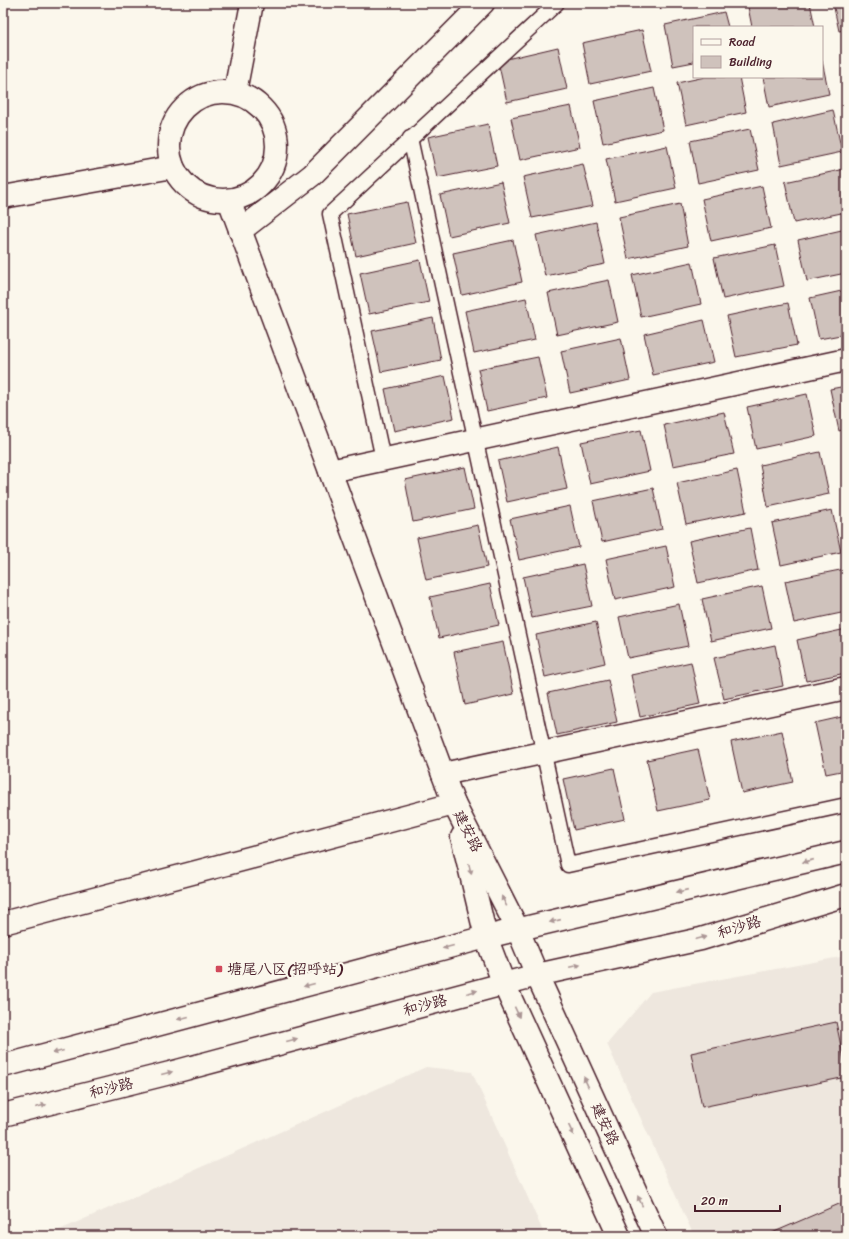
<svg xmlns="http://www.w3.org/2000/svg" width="849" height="1239" font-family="Sriracha,'LXGW WenKai TC',sans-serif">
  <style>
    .built { fill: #eee7de }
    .building { fill: #cfc2bc; stroke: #4a1f2b }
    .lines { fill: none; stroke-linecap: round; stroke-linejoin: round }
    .service-casing { stroke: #4a1f2b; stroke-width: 17 }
    .minor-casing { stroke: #4a1f2b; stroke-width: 25 }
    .tertiary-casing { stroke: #4a1f2b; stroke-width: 25 }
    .secondary-casing { stroke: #4a1f2b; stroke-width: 25 }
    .service { stroke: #fbf7ec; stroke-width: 14 }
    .minor { stroke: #fbf7ec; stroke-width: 22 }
    .tertiary { stroke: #fbf7ec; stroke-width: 22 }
    .secondary { stroke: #fbf7ec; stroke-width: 22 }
    .oneway { fill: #ab9695 }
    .poi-dot { fill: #d1495b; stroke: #fbf7ec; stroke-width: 1.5 }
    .labels { text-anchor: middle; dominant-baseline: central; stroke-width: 4; stroke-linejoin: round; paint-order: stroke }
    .street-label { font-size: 15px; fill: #4a1f2b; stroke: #fbf7ec }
    .poi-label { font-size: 15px; fill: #4a1f2b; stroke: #fbf7ec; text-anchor: start }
  </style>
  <rect width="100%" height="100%" fill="#fbf7ec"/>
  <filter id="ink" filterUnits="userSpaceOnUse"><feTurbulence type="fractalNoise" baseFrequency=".025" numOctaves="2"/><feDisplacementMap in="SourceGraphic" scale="8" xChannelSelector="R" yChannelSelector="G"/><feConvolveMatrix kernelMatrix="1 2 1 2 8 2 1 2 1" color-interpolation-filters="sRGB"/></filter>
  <g filter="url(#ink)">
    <g class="built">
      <polygon points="846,956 846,1236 694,1236 607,1044 651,992"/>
      <polygon points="426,1067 472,1072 545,1236 46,1236"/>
    </g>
    <g class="building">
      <polygon points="659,3 686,3 661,9"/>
      <polygon points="766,3 810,3 815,27 752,27 748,7"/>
      <polygon points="833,3 846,3 846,30 839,31"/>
      <polygon points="724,12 728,27 694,27 694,62 673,66 665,25"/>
      <polygon points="642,30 651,71 590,84 582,43"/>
      <polygon points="558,47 567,89 507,102 498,61"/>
      <polygon points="843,47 846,47 846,61"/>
      <polygon points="822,61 829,94 769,107 763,77 822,77"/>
      <polygon points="705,77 739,77 746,112 686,125 677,83"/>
      <polygon points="654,88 663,130 603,143 594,101"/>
      <polygon points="571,106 580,147 520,160 511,118"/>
      <polygon points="833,110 842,152 781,165 773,124"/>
      <polygon points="488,124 497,166 437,178 428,137"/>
      <polygon points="750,129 759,170 698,183 690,141"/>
      <polygon points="667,146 676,188 615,201 606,159"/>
      <polygon points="583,164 593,206 532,218 523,177"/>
      <polygon points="845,169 846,212 794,223 785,182"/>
      <polygon points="501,182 510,223 449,236 440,195"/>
      <polygon points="762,186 771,228 711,241 702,199"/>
      <polygon points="407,202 416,243 356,256 347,214"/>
      <polygon points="680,204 688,246 628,259 619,217"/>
      <polygon points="596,222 605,264 545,276 536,235"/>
      <polygon points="846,229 846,273 807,281 798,240"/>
      <polygon points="513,240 522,282 462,295 453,253"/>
      <polygon points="775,245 784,286 723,299 714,258"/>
      <polygon points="420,260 429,302 369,314 360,273"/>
      <polygon points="692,262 701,304 641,317 632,275"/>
      <polygon points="609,280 618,322 557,335 548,293"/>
      <polygon points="846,290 846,334 819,339 810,298"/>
      <polygon points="526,298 535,340 474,353 465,311"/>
      <polygon points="788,303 797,345 736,357 727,316"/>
      <polygon points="433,318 441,360 381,372 372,331"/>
      <polygon points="704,320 714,362 653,375 644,334"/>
      <polygon points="621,338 630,380 570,393 561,351"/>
      <polygon points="538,357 547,398 487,411 478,369"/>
      <polygon points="445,376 454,418 394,431 385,389"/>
      <polygon points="846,386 846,429 839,431 830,389"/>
      <polygon points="807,394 816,436 756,449 747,407"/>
      <polygon points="724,412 734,454 673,466 664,425"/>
      <polygon points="641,430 650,471 590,484 581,442"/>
      <polygon points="558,447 567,489 507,502 498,461"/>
      <polygon points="843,447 846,447 846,462"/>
      <polygon points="820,452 829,494 768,507 760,465"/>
      <polygon points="465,467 474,509 413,522 405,480"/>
      <polygon points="737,470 746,512 686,524 677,483"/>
      <polygon points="653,488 662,529 602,542 593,501"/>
      <polygon points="570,506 579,547 519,560 510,519"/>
      <polygon points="832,510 841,552 781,565 772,523"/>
      <polygon points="478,525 487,567 426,580 417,538"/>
      <polygon points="750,528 758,570 698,583 689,541"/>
      <polygon points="666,546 675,587 615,600 606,559"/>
      <polygon points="583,564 592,606 532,618 523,577"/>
      <polygon points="845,569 846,612 794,623 785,581"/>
      <polygon points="490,584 499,625 439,638 430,597"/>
      <polygon points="762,586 771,628 711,641 702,599"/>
      <polygon points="679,604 688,646 628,658 619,617"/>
      <polygon points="596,622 605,663 545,677 536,635"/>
      <polygon points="846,629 846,673 806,681 797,640"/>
      <polygon points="503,642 514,694 465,705 454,652"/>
      <polygon points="775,645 783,686 724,699 714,658"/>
      <polygon points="691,662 700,704 640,717 631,675"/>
      <polygon points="608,680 617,722 557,735 548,693"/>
      <polygon points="846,716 846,770 826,774 815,723"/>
      <polygon points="782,731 793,782 742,793 731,742"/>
      <polygon points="698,749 710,800 658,811 647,760"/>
      <polygon points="614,768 625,819 574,830 563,779"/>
      <polygon points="836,1022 846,1070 846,1077 702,1107 691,1053"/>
      <polygon points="846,1201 846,1236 774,1236 772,1233"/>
    </g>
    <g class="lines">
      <defs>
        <g id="service">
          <polyline points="410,138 568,865 846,805"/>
          <polyline points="383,459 330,214 557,3"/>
        </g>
        <g id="minor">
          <polyline points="235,92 252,3"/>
          <circle cx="223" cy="146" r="54"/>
          <polyline points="3,197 173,167"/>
          <polyline points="240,231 312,175 483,3"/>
          <polyline points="330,471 846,360"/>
          <polyline points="443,774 846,688"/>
          <polyline points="3,923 454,804 229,200"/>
        </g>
        <g id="tertiary">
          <polyline points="454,804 518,930 537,975 656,1236"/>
          <polyline points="462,837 486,937 504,984 619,1236"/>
        </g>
        <g id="secondary">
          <polyline points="3,1066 486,937 846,852"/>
          <polyline points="3,1115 170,1073 537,975 701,939 846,895"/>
        </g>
      </defs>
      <use href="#service" class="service-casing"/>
      <use href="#minor" class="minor-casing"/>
      <use href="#tertiary" class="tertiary-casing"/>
      <use href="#secondary" class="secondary-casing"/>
      <use href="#service" class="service"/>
      <use href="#minor" class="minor"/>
      <use href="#tertiary" class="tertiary"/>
      <use href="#secondary" class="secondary"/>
    </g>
    <defs><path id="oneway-solid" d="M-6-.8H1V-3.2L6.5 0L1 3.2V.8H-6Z"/></defs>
    <g class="oneway">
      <use href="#oneway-solid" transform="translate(808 861) rotate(167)"/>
      <use href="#oneway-solid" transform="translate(470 869) rotate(77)"/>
      <use href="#oneway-solid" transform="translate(682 891) rotate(167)"/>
      <use href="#oneway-solid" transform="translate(504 901) rotate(-117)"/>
      <use href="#oneway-solid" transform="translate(555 921) rotate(167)"/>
      <use href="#oneway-solid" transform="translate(701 938) rotate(-15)"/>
      <use href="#oneway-solid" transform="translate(448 947) rotate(165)"/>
      <use href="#oneway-solid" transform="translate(575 966) rotate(-12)"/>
      <use href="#oneway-solid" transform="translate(309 985) rotate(165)"/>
      <use href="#oneway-solid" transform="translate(472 992) rotate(-15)"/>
      <use href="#oneway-solid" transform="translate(517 1012) rotate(65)"/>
      <use href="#oneway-solid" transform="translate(183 1018) rotate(165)"/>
      <use href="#oneway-solid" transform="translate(292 1040) rotate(-15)"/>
      <use href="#oneway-solid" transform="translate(58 1052) rotate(165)"/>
      <use href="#oneway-solid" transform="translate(167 1073) rotate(-14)"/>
      <use href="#oneway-solid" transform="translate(586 1082) rotate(-115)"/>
      <use href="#oneway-solid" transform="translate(41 1106) rotate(-14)"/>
      <use href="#oneway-solid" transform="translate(571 1130) rotate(65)"/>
      <use href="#oneway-solid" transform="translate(640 1201) rotate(-115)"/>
    </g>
  </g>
  <rect class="poi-dot" x="215" y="965" width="8" height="8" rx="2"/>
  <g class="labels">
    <g class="street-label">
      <text transform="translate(468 831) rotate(63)">建安路</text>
      <text transform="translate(739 927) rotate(-17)">和沙路</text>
      <text transform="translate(425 1005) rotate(-15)">和沙路</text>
      <text transform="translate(111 1088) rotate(-14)">和沙路</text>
      <text transform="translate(605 1124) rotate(65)">建安路</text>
    </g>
    <g class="poi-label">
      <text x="227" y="969">塘尾八区(招呼站)</text>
    </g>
  </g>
  <rect width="849" height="1239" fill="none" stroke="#fbf7ec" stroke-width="16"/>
  <rect x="8" y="8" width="833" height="1223" fill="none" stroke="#4a1f2b" stroke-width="1.5" filter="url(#ink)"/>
  <rect x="693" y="26" width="130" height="52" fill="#fbf7ec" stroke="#b4a19f"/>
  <rect x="701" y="39" width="20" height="6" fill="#fbf7ec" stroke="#b4a19f"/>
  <text x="729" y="46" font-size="12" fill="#4a1f2b">Road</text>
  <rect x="701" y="56" width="20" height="12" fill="#cfc2bc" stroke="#b4a19f"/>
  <text x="729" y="66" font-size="12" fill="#4a1f2b">Building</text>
  <path d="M695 1205v6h85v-6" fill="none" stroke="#4a1f2b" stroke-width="2"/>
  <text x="701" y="1205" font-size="12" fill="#4a1f2b" stroke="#fbf7ec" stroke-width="3" paint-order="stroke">20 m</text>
</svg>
